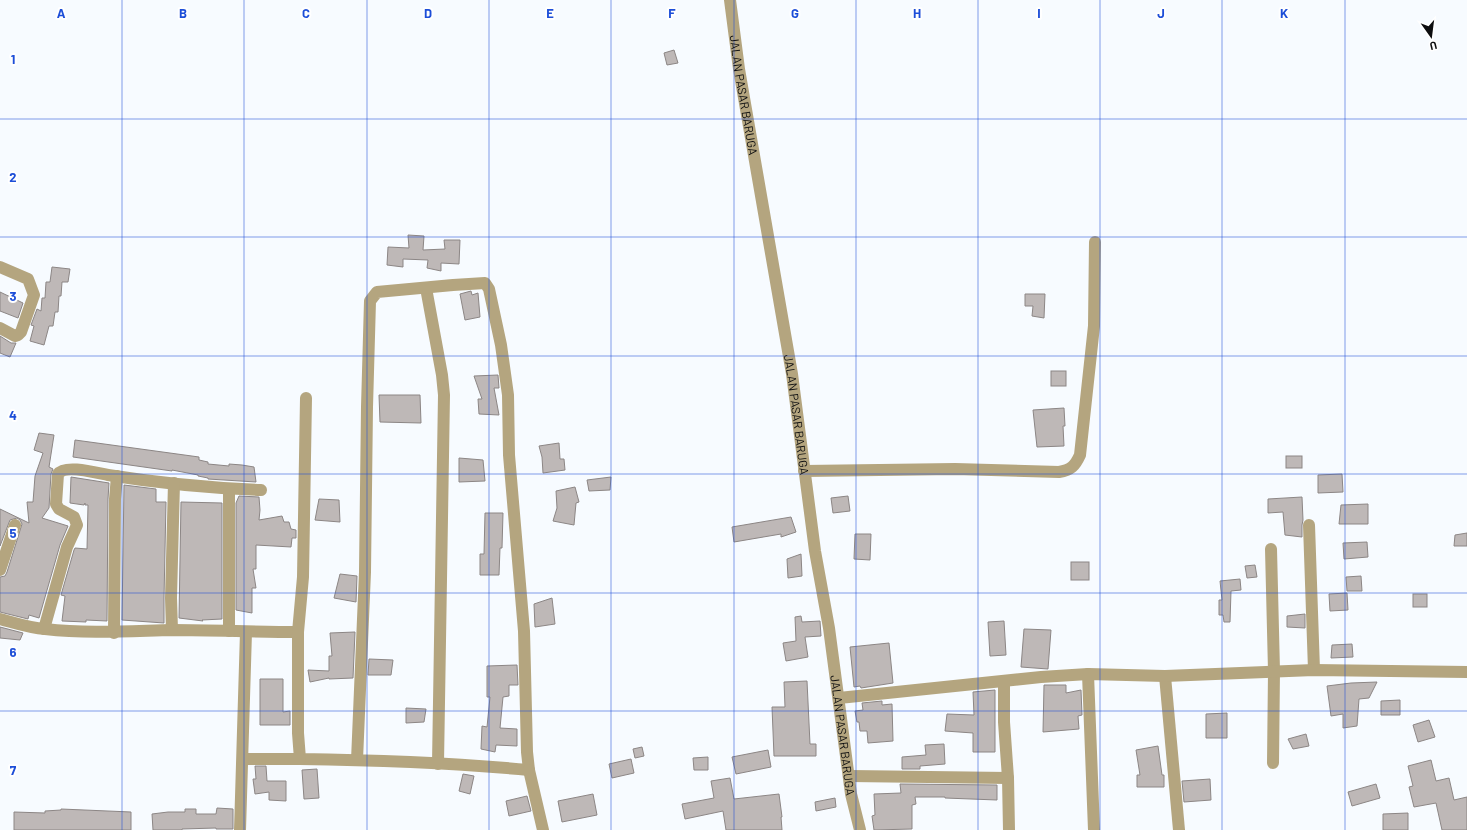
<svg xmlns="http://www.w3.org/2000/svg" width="1467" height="830" font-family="Barlow,sans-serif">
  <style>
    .building { fill: #beb8b7; stroke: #8c8685 }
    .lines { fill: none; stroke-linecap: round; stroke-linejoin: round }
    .minor { stroke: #b4a57f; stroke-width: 12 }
    .grid { fill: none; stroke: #1d4ed8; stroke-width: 1; stroke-opacity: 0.55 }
    .labels { text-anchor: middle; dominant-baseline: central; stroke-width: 4; stroke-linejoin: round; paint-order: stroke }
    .street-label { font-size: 12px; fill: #0c0d0f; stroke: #fff }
    .grid-label { font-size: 13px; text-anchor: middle; font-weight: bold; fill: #1d4ed8; stroke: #fff; stroke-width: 4; stroke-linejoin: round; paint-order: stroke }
  </style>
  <rect width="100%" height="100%" fill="#f7fbff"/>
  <g class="building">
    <polygon points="674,50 678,63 667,65 664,53"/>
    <polygon points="408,235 424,236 423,250 445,249 444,240 460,240 459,264 441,263 441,271 427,268 428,260 403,259 403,267 387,265 388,247 409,248"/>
    <polygon points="52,267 70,269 68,282 62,282 61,296 59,296 58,312 55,312 53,326 49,326 44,345 30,341 34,326 31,325 37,309 41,311 42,298 45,298 46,282 50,282"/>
    <polygon points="471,291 472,295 478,293 480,317 465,320 460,294"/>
    <polygon points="0,292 23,303 18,318 0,311"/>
    <polygon points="1025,294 1045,294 1044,318 1032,316 1033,306 1025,306"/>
    <polygon points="0,336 11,343 16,343 10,357 0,353"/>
    <rect x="1051" y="371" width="15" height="15"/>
    <polygon points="498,375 499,388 494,388 499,415 479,414 478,399 482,399 474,376"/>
    <polygon points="379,395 420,395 421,423 380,422"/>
    <polygon points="1064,408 1065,426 1063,426 1064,446 1037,447 1033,410"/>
    <polygon points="39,433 54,435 49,467 53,469 51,474 49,508 42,518 68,526 60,545 39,618 29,615 28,619 0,612 0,577 5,576 7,572 22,524 20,520 17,518 10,520 0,546 0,509 29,523 27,502 33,502 35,476 43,453 34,450"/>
    <polygon points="75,440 199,457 199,460 208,462 208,464 229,466 229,464 242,465 254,467 256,482 208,479 208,478 198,476 198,475 172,470 172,471 73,457"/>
    <polygon points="559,443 560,459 564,459 565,470 543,473 542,457 539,446"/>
    <rect x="1286" y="456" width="16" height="12"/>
    <polygon points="459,458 483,460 485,481 459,482"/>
    <polygon points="1342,474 1343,492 1318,493 1318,475"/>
    <polygon points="71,477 109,483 108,499 107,621 86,620 86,622 62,621 65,596 61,595 74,550 75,548 87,549 88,505 85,505 85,503 84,505 70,503"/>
    <polygon points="611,477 610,490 589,491 587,480"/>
    <polygon points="124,485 156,489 156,502 166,502 164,598 164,623 122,620"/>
    <polygon points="575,487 579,502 576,503 574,525 553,521 557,508 556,491"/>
    <polygon points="239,496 259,497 260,510 259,520 282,516 284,522 289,522 291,529 296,530 296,538 292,538 291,547 256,545 256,569 253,569 256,588 252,588 252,613 236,610 236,503"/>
    <polygon points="848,496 850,511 833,513 831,498"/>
    <polygon points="1302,497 1303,520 1302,525 1302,537 1285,535 1283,512 1268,513 1268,499"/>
    <polygon points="319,499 339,500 340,522 315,520"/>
    <polygon points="181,502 222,503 222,619 202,620 203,621 179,618"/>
    <polygon points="1368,504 1368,524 1339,524 1341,505"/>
    <polygon points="485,513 503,513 502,548 500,548 499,575 480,575 480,554 484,554"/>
    <polygon points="791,517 796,532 781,537 781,534 734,542 732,527"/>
    <polygon points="1467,533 1467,546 1454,546 1455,535"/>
    <polygon points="855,534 871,534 870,560 854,559"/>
    <polygon points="1367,542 1368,557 1344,559 1343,543"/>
    <polygon points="801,554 802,576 788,578 787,559"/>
    <rect x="1071" y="562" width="18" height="18"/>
    <polygon points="1255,565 1257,577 1247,578 1245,566"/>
    <polygon points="340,574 357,576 356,602 334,598"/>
    <polygon points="1361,576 1362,591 1347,591 1346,577"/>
    <polygon points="1240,579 1241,590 1231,591 1230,622 1224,622 1223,615 1219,615 1219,600 1222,600 1220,581"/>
    <polygon points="1347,593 1348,610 1330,611 1329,594"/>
    <rect x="1413" y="594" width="14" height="13"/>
    <polygon points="552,598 555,624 535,627 534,604"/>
    <polygon points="1305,614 1305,628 1287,627 1287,616"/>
    <polygon points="801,616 802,622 820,621 821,636 805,637 808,657 786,661 783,643 796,641 795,617"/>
    <polygon points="1004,621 1006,655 990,656 988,622"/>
    <polygon points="0,627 23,633 20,640 0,638"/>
    <polygon points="1024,629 1051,630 1048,669 1021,667"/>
    <polygon points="355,632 353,678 329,679 329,678 310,682 308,670 329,671 329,656 332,656 330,633"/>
    <polygon points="889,643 893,683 861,688 860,686 854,687 850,647"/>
    <polygon points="1352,644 1353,657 1331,658 1332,645"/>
    <polygon points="369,659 393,660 391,675 368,675"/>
    <polygon points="517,665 518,685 509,685 509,696 503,697 500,728 517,729 517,746 496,745 495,752 481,749 482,726 487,727 490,697 487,697 487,666"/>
    <polygon points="260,679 283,679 283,712 290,711 290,725 260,725"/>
    <polygon points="807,681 810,744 816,744 816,756 774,756 772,707 785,707 784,682"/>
    <polygon points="1377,682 1369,698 1359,699 1357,726 1343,728 1343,714 1331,716 1327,686 1351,683"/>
    <polygon points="1044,685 1066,685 1066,693 1081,690 1082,715 1078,716 1079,729 1043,732"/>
    <polygon points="995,690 995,752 973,752 973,733 945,731 947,714 974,715 973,692"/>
    <polygon points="1400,700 1400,715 1381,715 1381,701"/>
    <polygon points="882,701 882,705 892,704 893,741 868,743 867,731 860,731 859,722 857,722 855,711 863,710 862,703"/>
    <polygon points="406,708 426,709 424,722 406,723"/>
    <polygon points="1227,713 1227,738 1206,738 1206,714"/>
    <polygon points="1429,720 1435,737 1418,742 1413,725"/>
    <polygon points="1306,734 1309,746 1293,749 1288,739"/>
    <polygon points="944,744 945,764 920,766 920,769 902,769 902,757 926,755 925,745"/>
    <polygon points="1158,746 1162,775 1164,775 1164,787 1137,787 1137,775 1140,775 1136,750"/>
    <polygon points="642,747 644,756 635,758 633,749"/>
    <polygon points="768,750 771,767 736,774 732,757"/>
    <polygon points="708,757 708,770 694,770 693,758"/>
    <polygon points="631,759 634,773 612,778 609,764"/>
    <polygon points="1431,760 1436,781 1449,778 1454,800 1467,797 1467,830 1442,830 1436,803 1414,807 1409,787 1413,786 1408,766"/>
    <polygon points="255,766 266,766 267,781 286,781 286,801 269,800 269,792 255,794 253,779 256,779"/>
    <polygon points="317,769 319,798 304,799 302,770"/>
    <polygon points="463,774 474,776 470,794 459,791"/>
    <polygon points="730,778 734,799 779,794 782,817 781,817 782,830 726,830 723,811 685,819 682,804 714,798 711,781"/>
    <polygon points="1210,779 1211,800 1184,802 1182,781"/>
    <polygon points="900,784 997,785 997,800 945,798 945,797 915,797 916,804 912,805 912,829 874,830 872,816 875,815 874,794 901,793"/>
    <polygon points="1376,784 1380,798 1352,806 1348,792"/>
    <polygon points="593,794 597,815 562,822 558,801"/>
    <polygon points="527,796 531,811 509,816 506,801"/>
    <polygon points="835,798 836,807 816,811 815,802"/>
    <polygon points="217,808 233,809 233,829 216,829 216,828 182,829 182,830 153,830 152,814 168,812 185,812 185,809 196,809 196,814 216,814"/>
    <polygon points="61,809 131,812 131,830 14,830 14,812 45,813 45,811 61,810"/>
    <polygon points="1408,813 1408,830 1383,830 1383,814"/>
  </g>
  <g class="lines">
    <g class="minor">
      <path id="s1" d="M730,0L739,69L792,374L815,551L829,628L851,794L860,830"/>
      <polyline points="0,267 28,279 34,295 21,332 18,335 15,336 0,328"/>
      <polyline points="426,288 442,375 444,395 438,764"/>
      <path d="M804,471L955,469L1059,472C1071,470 1075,466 1080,455L1094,326L1095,242"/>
      <polyline points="1309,525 1314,670"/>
      <polyline points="1271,549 1274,671 1273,763"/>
      <polyline points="0,570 15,525"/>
      <path d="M0,619C15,623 30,628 45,629C88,634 130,631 173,630C215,630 256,632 298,632V733L300,759C377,760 453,763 529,770L527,752L524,631L509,455L508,395L501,345L489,289L485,283L453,285L377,292L370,301L367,407L365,572L357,760"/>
      <path d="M44,629L67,547L77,525L74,517L59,509L56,504L58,474C65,464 97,473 108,475C158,483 210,488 261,490"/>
      <polyline points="172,630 171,598 174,483"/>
      <polyline points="229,631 229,489"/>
      <polyline points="298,632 303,577 306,398"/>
      <polyline points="114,633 115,499 117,476"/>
      <polyline points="1088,674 1094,830"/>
      <polyline points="1165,676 1179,830"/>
      <polyline points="839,698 1041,677 1088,674 1165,676 1314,670 1467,672"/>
      <polyline points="243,759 300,759"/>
      <polyline points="529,770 543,830"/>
      <polyline points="850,776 1008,778 1004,722 1004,681"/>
      <polyline points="1008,778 1009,830"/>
      <polyline points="240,830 246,632"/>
    </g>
  </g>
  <path class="grid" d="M122,0V830M244,0V830M367,0V830M489,0V830M611,0V830M734,0V830M856,0V830M978,0V830M1100,0V830M1222,0V830M1345,0V830M0,119H1467M0,237H1467M0,356H1467M0,474H1467M0,593H1467M0,711H1467"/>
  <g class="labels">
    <g class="street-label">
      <text stroke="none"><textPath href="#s1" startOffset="96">JALAN PASAR BARUGA</textPath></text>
      <text stroke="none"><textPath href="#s1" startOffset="420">JALAN PASAR BARUGA</textPath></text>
      <text stroke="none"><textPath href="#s1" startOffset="744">JALAN PASAR BARUGA</textPath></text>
    </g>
  </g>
  <g class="grid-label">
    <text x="61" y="18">A</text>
    <text x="183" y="18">B</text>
    <text x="306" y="18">C</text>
    <text x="428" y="18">D</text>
    <text x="550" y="18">E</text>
    <text x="672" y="18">F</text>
    <text x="795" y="18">G</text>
    <text x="917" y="18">H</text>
    <text x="1039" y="18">I</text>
    <text x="1161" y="18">J</text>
    <text x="1284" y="18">K</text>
    <text x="13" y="64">1</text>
    <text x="13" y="182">2</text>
    <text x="13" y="301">3</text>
    <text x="13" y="420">4</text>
    <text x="13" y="538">5</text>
    <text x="13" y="657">6</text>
    <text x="13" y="775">7</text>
  </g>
  <g transform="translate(1431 36) rotate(166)" stroke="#ffffff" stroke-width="3" paint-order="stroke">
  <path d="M0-3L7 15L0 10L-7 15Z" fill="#0c0d0f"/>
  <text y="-6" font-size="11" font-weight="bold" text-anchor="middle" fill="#0c0d0f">U</text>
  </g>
</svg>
